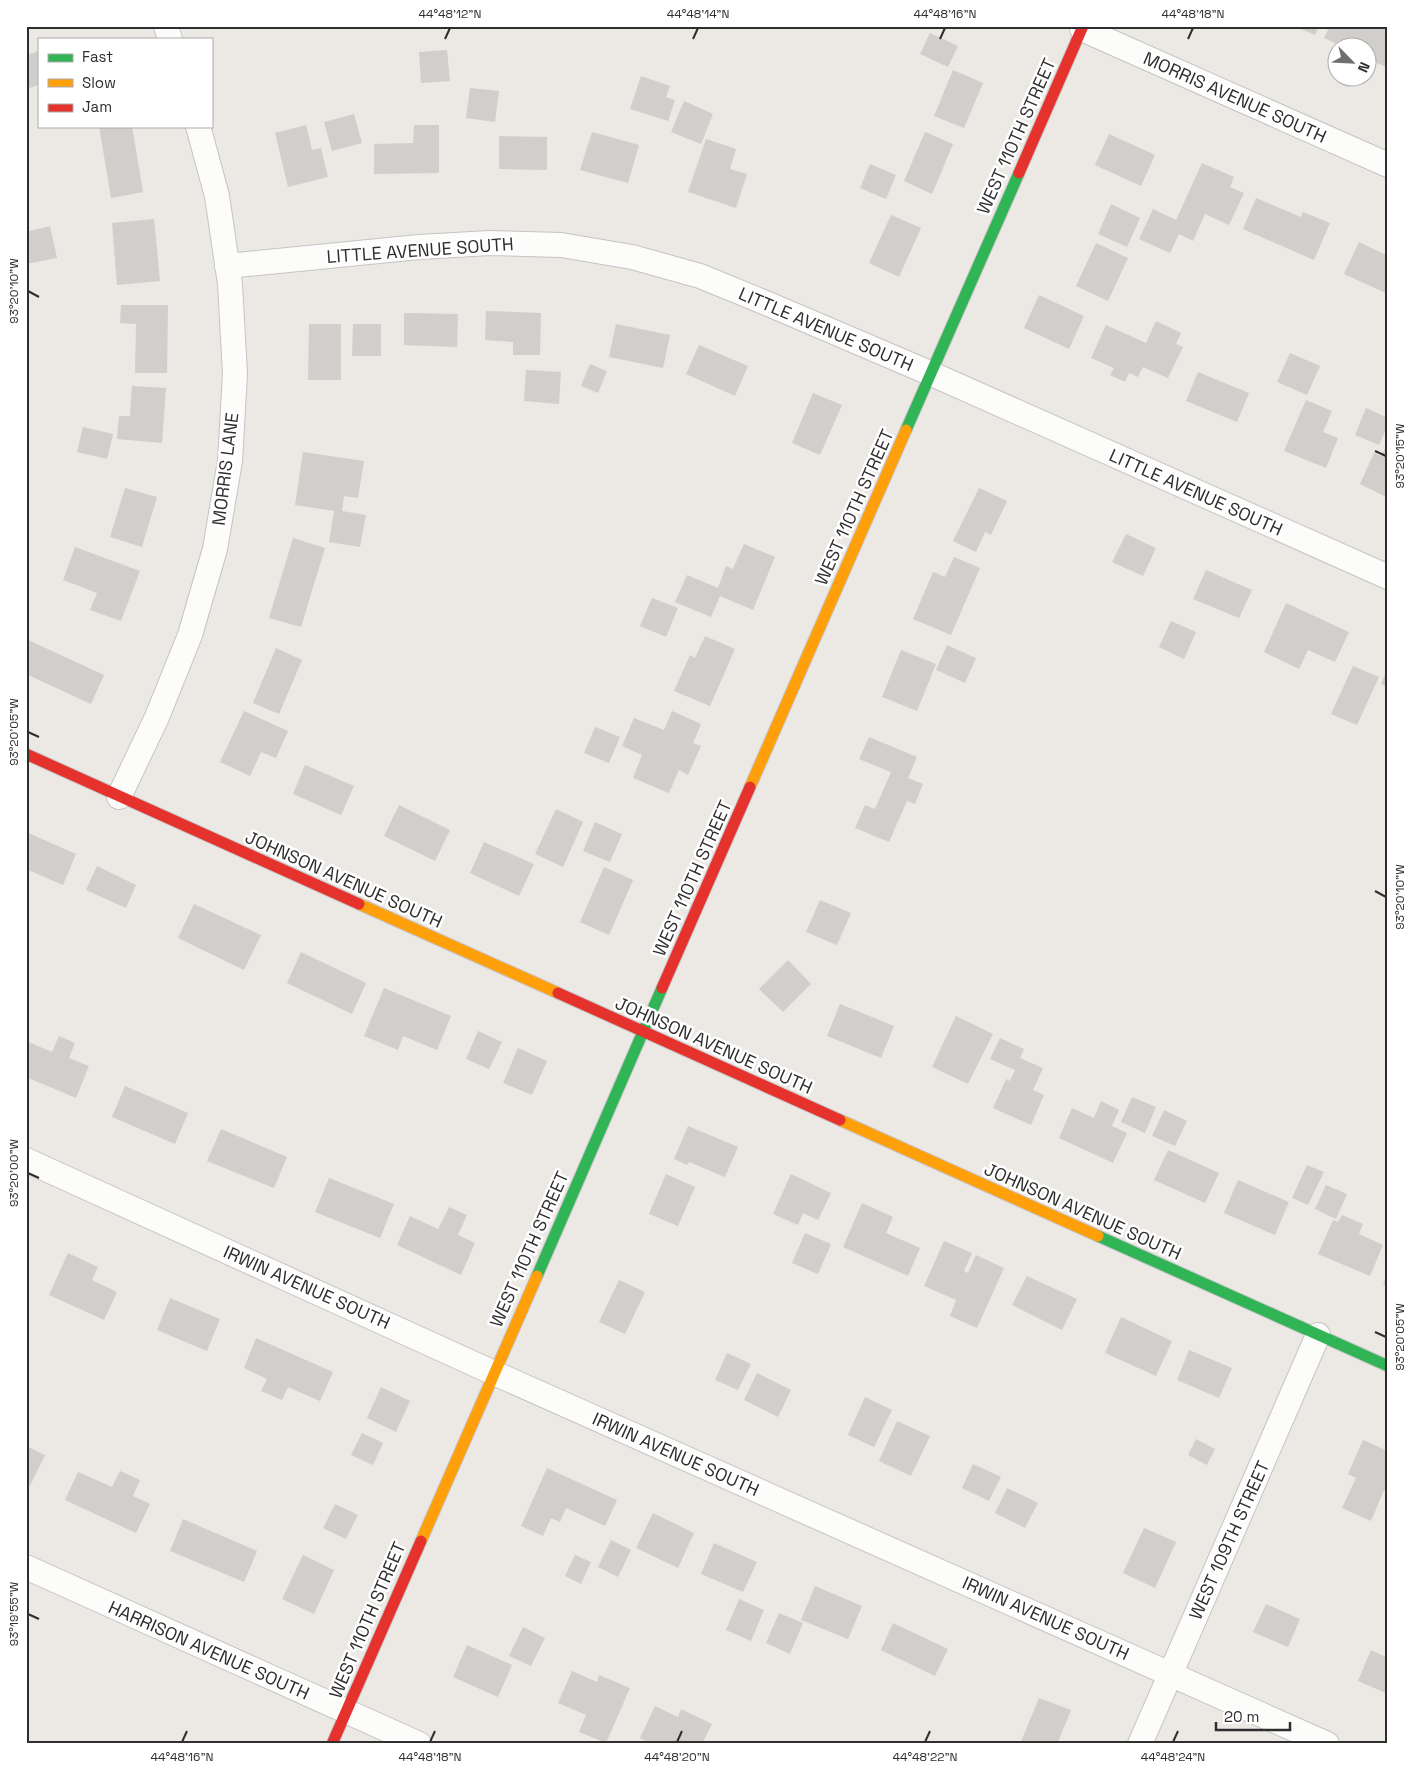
<svg xmlns="http://www.w3.org/2000/svg" width="1414" height="1770" font-family="'Space Grotesk',sans-serif">
  <style>
    .building { fill: #d1cecb }
    .lines { fill: none; stroke-linecap: round; stroke-linejoin: round }
    .street-casing { stroke: #c5c4c5; stroke-width: 26 }
    .fast-casing { stroke: #c5c4c5; stroke-width: 13 }
    .slow-casing { stroke: #c5c4c5; stroke-width: 13 }
    .jam-casing { stroke: #c5c4c5; stroke-width: 13 }
    .street { stroke: #fcfcfb; stroke-width: 24 }
    .fast { stroke: #30b455; stroke-width: 11 }
    .slow { stroke: #ff9f0a; stroke-width: 11 }
    .jam { stroke: #e5322d; stroke-width: 11 }
    .ticks { fill: none; stroke: #2e2e2e; stroke-width: 2 }
    .labels { text-anchor: middle; dominant-baseline: central; stroke-width: 5; stroke-linejoin: round; paint-order: stroke }
    .street-label { font-size: 18px; fill: #2e2e2e; stroke: #fff }
    .neatline { fill: none; stroke: #2e2e2e; stroke-width: 2 }
    .ticks-label { font-size: 12px; text-anchor: middle; fill: #2e2e2e }
  </style>
  <rect width="100%" height="100%" fill="#ece8e4"/>
  <g class="building">
    <polygon points="1294,26 1319,26 1315,35"/>
    <polygon points="1330,26 1388,26 1388,68 1366,58 1366,48 1345,48 1324,38"/>
    <polygon points="930,33 958,46 948,67 920,54"/>
    <polygon points="447,50 450,81 421,83 419,52"/>
    <polygon points="39,51 39,85 26,89 26,55"/>
    <polygon points="953,70 983,83 964,128 934,116"/>
    <polygon points="641,76 670,86 666,97 675,100 668,121 630,109"/>
    <polygon points="470,88 499,91 495,122 466,118"/>
    <polygon points="684,101 713,114 701,144 671,132"/>
    <polygon points="354,114 362,143 332,151 324,122"/>
    <polygon points="306,125 312,150 321,148 328,177 288,187 275,133"/>
    <polygon points="414,125 439,125 439,173 374,174 374,144 413,143"/>
    <polygon points="99,126 132,126 143,192 111,198"/>
    <polygon points="592,132 639,145 628,183 580,170"/>
    <polygon points="925,132 953,144 932,194 904,181"/>
    <polygon points="1109,134 1155,155 1141,186 1095,165"/>
    <polygon points="499,136 547,137 547,170 499,169"/>
    <polygon points="706,139 736,149 730,169 747,174 736,208 688,192"/>
    <polygon points="1202,163 1234,177 1230,187 1244,193 1229,225 1205,214 1193,241 1179,234 1170,253 1139,239 1153,209 1176,220"/>
    <polygon points="870,164 896,175 886,199 860,188"/>
    <polygon points="1256,198 1301,217 1303,212 1330,223 1314,260 1243,229"/>
    <polygon points="1111,204 1140,218 1127,247 1098,234"/>
    <polygon points="891,215 921,228 899,277 869,263"/>
    <polygon points="154,219 160,281 117,285 112,223"/>
    <polygon points="50,226 57,258 26,264 26,232"/>
    <polygon points="1359,242 1388,256 1388,294 1344,274"/>
    <polygon points="1096,243 1128,258 1108,301 1076,286"/>
    <polygon points="1039,295 1084,316 1069,349 1024,328"/>
    <polygon points="121,305 168,305 167,373 135,373 136,324 120,323"/>
    <polygon points="486,311 541,313 540,355 513,355 513,342 485,340"/>
    <polygon points="404,313 458,314 457,347 404,345"/>
    <polygon points="1156,321 1181,333 1176,344 1183,347 1168,378 1143,367 1138,377 1129,373 1125,382 1110,375 1114,368 1091,358 1106,325 1146,343"/>
    <polygon points="309,324 341,324 341,380 308,380"/>
    <polygon points="353,324 381,324 381,356 352,356"/>
    <polygon points="616,324 670,335 663,368 609,357"/>
    <polygon points="699,345 748,366 735,396 686,374"/>
    <polygon points="1290,353 1320,366 1307,395 1277,382"/>
    <polygon points="590,364 607,371 598,393 581,386"/>
    <polygon points="526,370 561,372 559,404 524,401"/>
    <polygon points="1198,372 1249,393 1237,422 1186,401"/>
    <polygon points="132,386 166,388 162,443 117,439 119,416 130,416"/>
    <polygon points="813,393 842,405 820,455 792,443"/>
    <polygon points="1306,400 1332,411 1323,432 1338,438 1326,468 1284,451"/>
    <polygon points="1366,408 1388,418 1388,425 1379,445 1355,435"/>
    <polygon points="83,427 113,434 107,459 77,452"/>
    <polygon points="1388,443 1388,498 1360,484 1374,453 1381,456"/>
    <polygon points="303,452 364,461 358,498 344,496 342,511 366,515 360,547 329,542 334,511 295,505"/>
    <polygon points="125,488 157,497 142,547 110,537"/>
    <polygon points="979,488 1007,501 991,535 985,532 976,552 953,541"/>
    <polygon points="1126,534 1156,548 1143,576 1112,562"/>
    <polygon points="293,538 325,548 301,627 269,618"/>
    <polygon points="744,544 775,557 753,610 720,596 711,617 675,602 687,575 718,588 726,566 733,569"/>
    <polygon points="75,547 140,571 121,621 90,610 97,593 63,580"/>
    <polygon points="954,557 980,568 951,635 913,619 933,572 945,577"/>
    <polygon points="1206,570 1252,590 1239,618 1193,599"/>
    <polygon points="652,598 678,608 666,637 640,626"/>
    <polygon points="1286,603 1349,632 1335,662 1308,650 1299,669 1264,652"/>
    <polygon points="1171,621 1196,632 1184,659 1159,647"/>
    <polygon points="705,636 735,649 710,706 674,691 690,655 695,658"/>
    <polygon points="26,639 104,675 91,704 26,674"/>
    <polygon points="947,645 976,658 965,683 936,670"/>
    <polygon points="276,648 302,660 279,714 253,703"/>
    <polygon points="901,650 936,664 917,711 882,697"/>
    <polygon points="1353,666 1379,677 1357,725 1331,714"/>
    <polygon points="1388,667 1388,687 1381,684"/>
    <polygon points="244,711 288,731 276,758 261,752 250,776 220,762"/>
    <polygon points="672,711 701,724 693,743 701,746 688,775 679,770 669,793 633,778 642,755 622,746 634,718 664,730"/>
    <polygon points="595,727 620,737 609,763 584,753"/>
    <polygon points="869,737 917,757 908,778 923,784 915,804 907,801 889,842 855,828 865,805 875,809 891,772 859,759"/>
    <polygon points="305,765 354,786 341,815 293,794"/>
    <polygon points="399,805 450,830 435,861 384,836"/>
    <polygon points="556,809 583,822 563,867 535,854"/>
    <polygon points="595,822 622,834 610,862 583,851"/>
    <polygon points="26,832 76,854 63,885 26,869"/>
    <polygon points="484,842 534,864 519,896 470,873"/>
    <polygon points="97,866 136,885 126,908 86,890"/>
    <polygon points="604,867 633,880 609,935 580,922"/>
    <polygon points="820,900 851,913 837,945 806,932"/>
    <polygon points="194,904 261,935 244,970 178,938"/>
    <polygon points="301,952 366,983 352,1014 287,983"/>
    <polygon points="788,960 811,984 783,1012 759,989"/>
    <polygon points="384,988 451,1016 437,1050 403,1036 398,1050 364,1036"/>
    <polygon points="840,1004 894,1026 881,1058 827,1036"/>
    <polygon points="956,1016 993,1034 968,1084 932,1067"/>
    <polygon points="478,1031 502,1042 489,1069 466,1059"/>
    <polygon points="59,1036 75,1043 69,1058 89,1066 76,1098 26,1077 26,1041 52,1052"/>
    <polygon points="1000,1038 1024,1049 1020,1058 1043,1068 1033,1090 1044,1095 1031,1125 993,1108 1006,1079 1010,1081 1015,1070 990,1059"/>
    <polygon points="518,1048 547,1061 532,1095 503,1083"/>
    <polygon points="125,1086 188,1113 175,1144 112,1117"/>
    <polygon points="1132,1097 1156,1107 1145,1133 1121,1122"/>
    <polygon points="1101,1101 1119,1110 1112,1126 1127,1133 1113,1163 1059,1138 1072,1108 1094,1118"/>
    <polygon points="1164,1110 1187,1121 1175,1146 1152,1136"/>
    <polygon points="688,1126 738,1147 725,1177 689,1162 687,1165 674,1159"/>
    <polygon points="221,1129 287,1157 274,1188 207,1161"/>
    <polygon points="1168,1150 1219,1173 1205,1203 1154,1180"/>
    <polygon points="1307,1165 1324,1172 1308,1205 1292,1198"/>
    <polygon points="666,1174 695,1187 678,1226 649,1214"/>
    <polygon points="791,1174 831,1193 818,1220 803,1213 798,1225 773,1214"/>
    <polygon points="329,1178 394,1204 380,1238 315,1212"/>
    <polygon points="1238,1180 1289,1202 1275,1235 1224,1213"/>
    <polygon points="1326,1185 1347,1194 1336,1219 1315,1209"/>
    <polygon points="862,1203 893,1217 886,1233 920,1248 908,1276 843,1247"/>
    <polygon points="449,1207 467,1215 458,1235 475,1243 461,1275 397,1245 410,1216 438,1229"/>
    <polygon points="1342,1215 1363,1224 1359,1234 1383,1245 1370,1276 1318,1254 1333,1220 1338,1222"/>
    <polygon points="805,1233 831,1244 818,1274 792,1263"/>
    <polygon points="944,1241 972,1253 964,1271 968,1273 976,1255 1004,1268 977,1328 950,1316 956,1300 924,1286"/>
    <polygon points="68,1253 98,1267 92,1280 117,1292 104,1320 49,1295"/>
    <polygon points="1388,1273 1388,1286 1383,1284"/>
    <polygon points="1027,1276 1077,1299 1062,1330 1012,1305"/>
    <polygon points="619,1280 645,1292 625,1334 599,1322"/>
    <polygon points="170,1298 220,1319 207,1351 157,1330"/>
    <polygon points="1121,1317 1172,1341 1156,1376 1105,1353"/>
    <polygon points="256,1338 333,1372 320,1401 288,1387 282,1400 261,1391 267,1379 244,1368"/>
    <polygon points="1189,1350 1232,1368 1219,1398 1177,1380"/>
    <polygon points="727,1353 751,1364 738,1390 715,1380"/>
    <polygon points="757,1373 791,1390 778,1417 744,1400"/>
    <polygon points="381,1387 410,1401 396,1432 367,1418"/>
    <polygon points="865,1397 892,1410 874,1447 848,1435"/>
    <polygon points="897,1421 930,1436 911,1476 879,1461"/>
    <polygon points="362,1433 383,1443 373,1465 351,1455"/>
    <polygon points="1196,1439 1215,1449 1207,1465 1188,1455"/>
    <polygon points="1363,1440 1388,1451 1388,1492 1384,1490 1371,1521 1342,1508 1356,1478 1348,1474"/>
    <polygon points="26,1446 45,1455 30,1486 26,1484"/>
    <polygon points="973,1464 1001,1477 989,1501 962,1488"/>
    <polygon points="547,1468 617,1500 605,1526 566,1508 560,1522 551,1518 543,1536 521,1526"/>
    <polygon points="120,1471 140,1480 133,1496 150,1504 136,1533 65,1500 78,1472 112,1487"/>
    <polygon points="1007,1488 1038,1503 1025,1528 995,1513"/>
    <polygon points="335,1504 358,1515 346,1539 323,1528"/>
    <polygon points="653,1513 694,1533 678,1568 636,1548"/>
    <polygon points="183,1519 257,1551 244,1582 170,1551"/>
    <polygon points="1144,1528 1176,1542 1155,1588 1123,1573"/>
    <polygon points="611,1540 631,1550 618,1577 598,1567"/>
    <polygon points="714,1543 757,1562 743,1592 701,1574"/>
    <polygon points="303,1555 334,1570 314,1614 282,1599"/>
    <polygon points="575,1555 591,1562 581,1584 565,1576"/>
    <polygon points="815,1586 862,1606 848,1639 801,1620"/>
    <polygon points="739,1599 764,1610 751,1641 726,1630"/>
    <polygon points="1266,1604 1300,1619 1288,1647 1253,1632"/>
    <polygon points="779,1613 803,1623 790,1654 766,1643"/>
    <polygon points="893,1623 948,1649 935,1676 881,1650"/>
    <polygon points="523,1627 545,1638 531,1666 509,1656"/>
    <polygon points="467,1645 512,1665 498,1697 453,1677"/>
    <polygon points="1371,1650 1388,1658 1388,1694 1358,1681"/>
    <polygon points="572,1671 597,1682 599,1675 630,1688 606,1743 579,1732 586,1715 558,1703"/>
    <polygon points="1039,1698 1071,1710 1057,1744 1020,1744"/>
    <polygon points="655,1706 678,1717 681,1709 712,1724 702,1744 652,1744 640,1738"/>
  </g>
  <g class="lines">
    <defs>
      <g id="street">
        <polyline points="166,26 170,39"/>
        <polyline points="1082,29 1388,165"/>
        <polyline points="227,266 419,247 490,243 561,245 632,257 700,276 766,303 932,374 1388,577"/>
        <polyline points="119,797 157,717 190,635 215,549 230,461 235,374 230,284 217,196 198,126"/>
        <polyline points="26,1160 494,1373 1327,1744"/>
        <polyline points="26,1567 419,1744"/>
        <polyline points="1140,1744 1318,1335"/>
      </g>
      <g id="fast">
        <polyline points="906,430 1019,173"/>
        <polyline points="1098,1236 1388,1366"/>
        <polyline points="537,1276 662,988"/>
      </g>
      <g id="slow">
        <polyline points="750,787 906,430"/>
        <polyline points="359,904 558,993"/>
        <polyline points="840,1120 1098,1236"/>
        <polyline points="421,1541 537,1276"/>
      </g>
      <g id="jam">
        <polyline points="1019,173 1083,26"/>
        <polyline points="26,754 359,904"/>
        <polyline points="662,988 750,787"/>
        <polyline points="558,993 840,1120"/>
        <polyline points="332,1744 421,1541"/>
      </g>
    </defs>
    <use href="#street" class="street-casing"/>
    <use href="#fast" class="fast-casing"/>
    <use href="#slow" class="slow-casing"/>
    <use href="#jam" class="jam-casing"/>
    <use href="#street" class="street"/>
    <use href="#fast" class="fast"/>
    <use href="#slow" class="slow"/>
    <use href="#jam" class="jam"/>
  </g>
  <path class="ticks" d="M445,39L450,28M693,39L698,28M940,39L945,28M1188,39L1193,28M28,291L39,297M1375,451L1386,456M28,732L39,737M1375,891L1386,897M28,1173L39,1178M1375,1332L1386,1337M28,1614L39,1619M182,1742L187,1731M430,1742L435,1731M677,1742L682,1731M925,1742L930,1731M1173,1742L1178,1731"/>
  <g class="labels">
    <g class="street-label">
      <text transform="translate(1235 97) rotate(24)">MORRIS AVENUE SOUTH</text>
      <text transform="translate(1016 136) rotate(-66)">WEST 110TH STREET</text>
      <text transform="translate(420 250) rotate(-4)">LITTLE AVENUE SOUTH</text>
      <text transform="translate(826 329) rotate(23)">LITTLE AVENUE SOUTH</text>
      <text transform="translate(225 469) rotate(-83)">MORRIS LANE</text>
      <text transform="translate(1196 492) rotate(24)">LITTLE AVENUE SOUTH</text>
      <text transform="translate(854 507) rotate(-66)">WEST 110TH STREET</text>
      <text transform="translate(692 878) rotate(-66)">WEST 110TH STREET</text>
      <text transform="translate(344 879) rotate(24)">JOHNSON AVENUE SOUTH</text>
      <text transform="translate(714 1045) rotate(24)">JOHNSON AVENUE SOUTH</text>
      <text transform="translate(1083 1211) rotate(24)">JOHNSON AVENUE SOUTH</text>
      <text transform="translate(529 1249) rotate(-66)">WEST 110TH STREET</text>
      <text transform="translate(307 1287) rotate(24)">IRWIN AVENUE SOUTH</text>
      <text transform="translate(676 1454) rotate(24)">IRWIN AVENUE SOUTH</text>
      <text transform="translate(1229 1540) rotate(-66)">WEST 109TH STREET</text>
      <text transform="translate(1046 1618) rotate(24)">IRWIN AVENUE SOUTH</text>
      <text transform="translate(367 1620) rotate(-67)">WEST 110TH STREET</text>
      <text transform="translate(209 1650) rotate(24)">HARRISON AVENUE SOUTH</text>
    </g>
  </g>
  <rect width="1414" height="1770" fill="none" stroke="#ffffff" stroke-width="55"/>
  <rect x="38" y="38" width="175" height="90" fill="#ffffff" stroke="#ababab"/>
  <rect x="48" y="54" width="25" height="8" fill="#30b455" stroke="#ababab"/>
  <text x="82" y="62" font-size="15" fill="#2e2e2e">Fast</text>
  <rect x="48" y="79" width="25" height="8" fill="#ff9f0a" stroke="#ababab"/>
  <text x="82" y="88" font-size="15" fill="#2e2e2e">Slow</text>
  <rect x="48" y="104" width="25" height="8" fill="#e5322d" stroke="#ababab"/>
  <text x="82" y="112" font-size="15" fill="#2e2e2e">Jam</text>
  <g transform="translate(1352 62) rotate(114)"><circle r="24" fill="#ffffff" stroke="#ababab"/>
  <path d="M0-4L9 19L0 12L-9 19Z" fill="#706f6e"/>
  <text y="-8" font-size="14" font-weight="bold" text-anchor="middle" fill="#2e2e2e">N</text>
  </g>
  <path d="M1216 1722v8h74v-8" fill="none" stroke="#2e2e2e" stroke-width="2.5"/>
  <text x="1224" y="1722" font-size="15" fill="#2e2e2e" stroke="#ffffff" stroke-width="4" paint-order="stroke">20 m</text>
  <rect x="28" y="28" width="1358" height="1714" class="neatline"/>
  <g class="ticks-label">
    <text x="450" y="18">44°48'12"N</text>
    <text x="698" y="18">44°48'14"N</text>
    <text x="945" y="18">44°48'16"N</text>
    <text x="1193" y="18">44°48'18"N</text>
    <text transform="translate(14 291) rotate(-90)" y="4">93°20'10"W</text>
    <text transform="translate(1400 456) rotate(-90)" y="4">93°20'15"W</text>
    <text transform="translate(14 732) rotate(-90)" y="4">93°20'05"W</text>
    <text transform="translate(1400 897) rotate(-90)" y="4">93°20'10"W</text>
    <text transform="translate(14 1173) rotate(-90)" y="4">93°20'00"W</text>
    <text transform="translate(1400 1337) rotate(-90)" y="4">93°20'05"W</text>
    <text transform="translate(14 1614) rotate(-90)" y="4">93°19'55"W</text>
    <text x="182" y="1761">44°48'16"N</text>
    <text x="430" y="1761">44°48'18"N</text>
    <text x="677" y="1761">44°48'20"N</text>
    <text x="925" y="1761">44°48'22"N</text>
    <text x="1173" y="1761">44°48'24"N</text>
  </g>
</svg>
